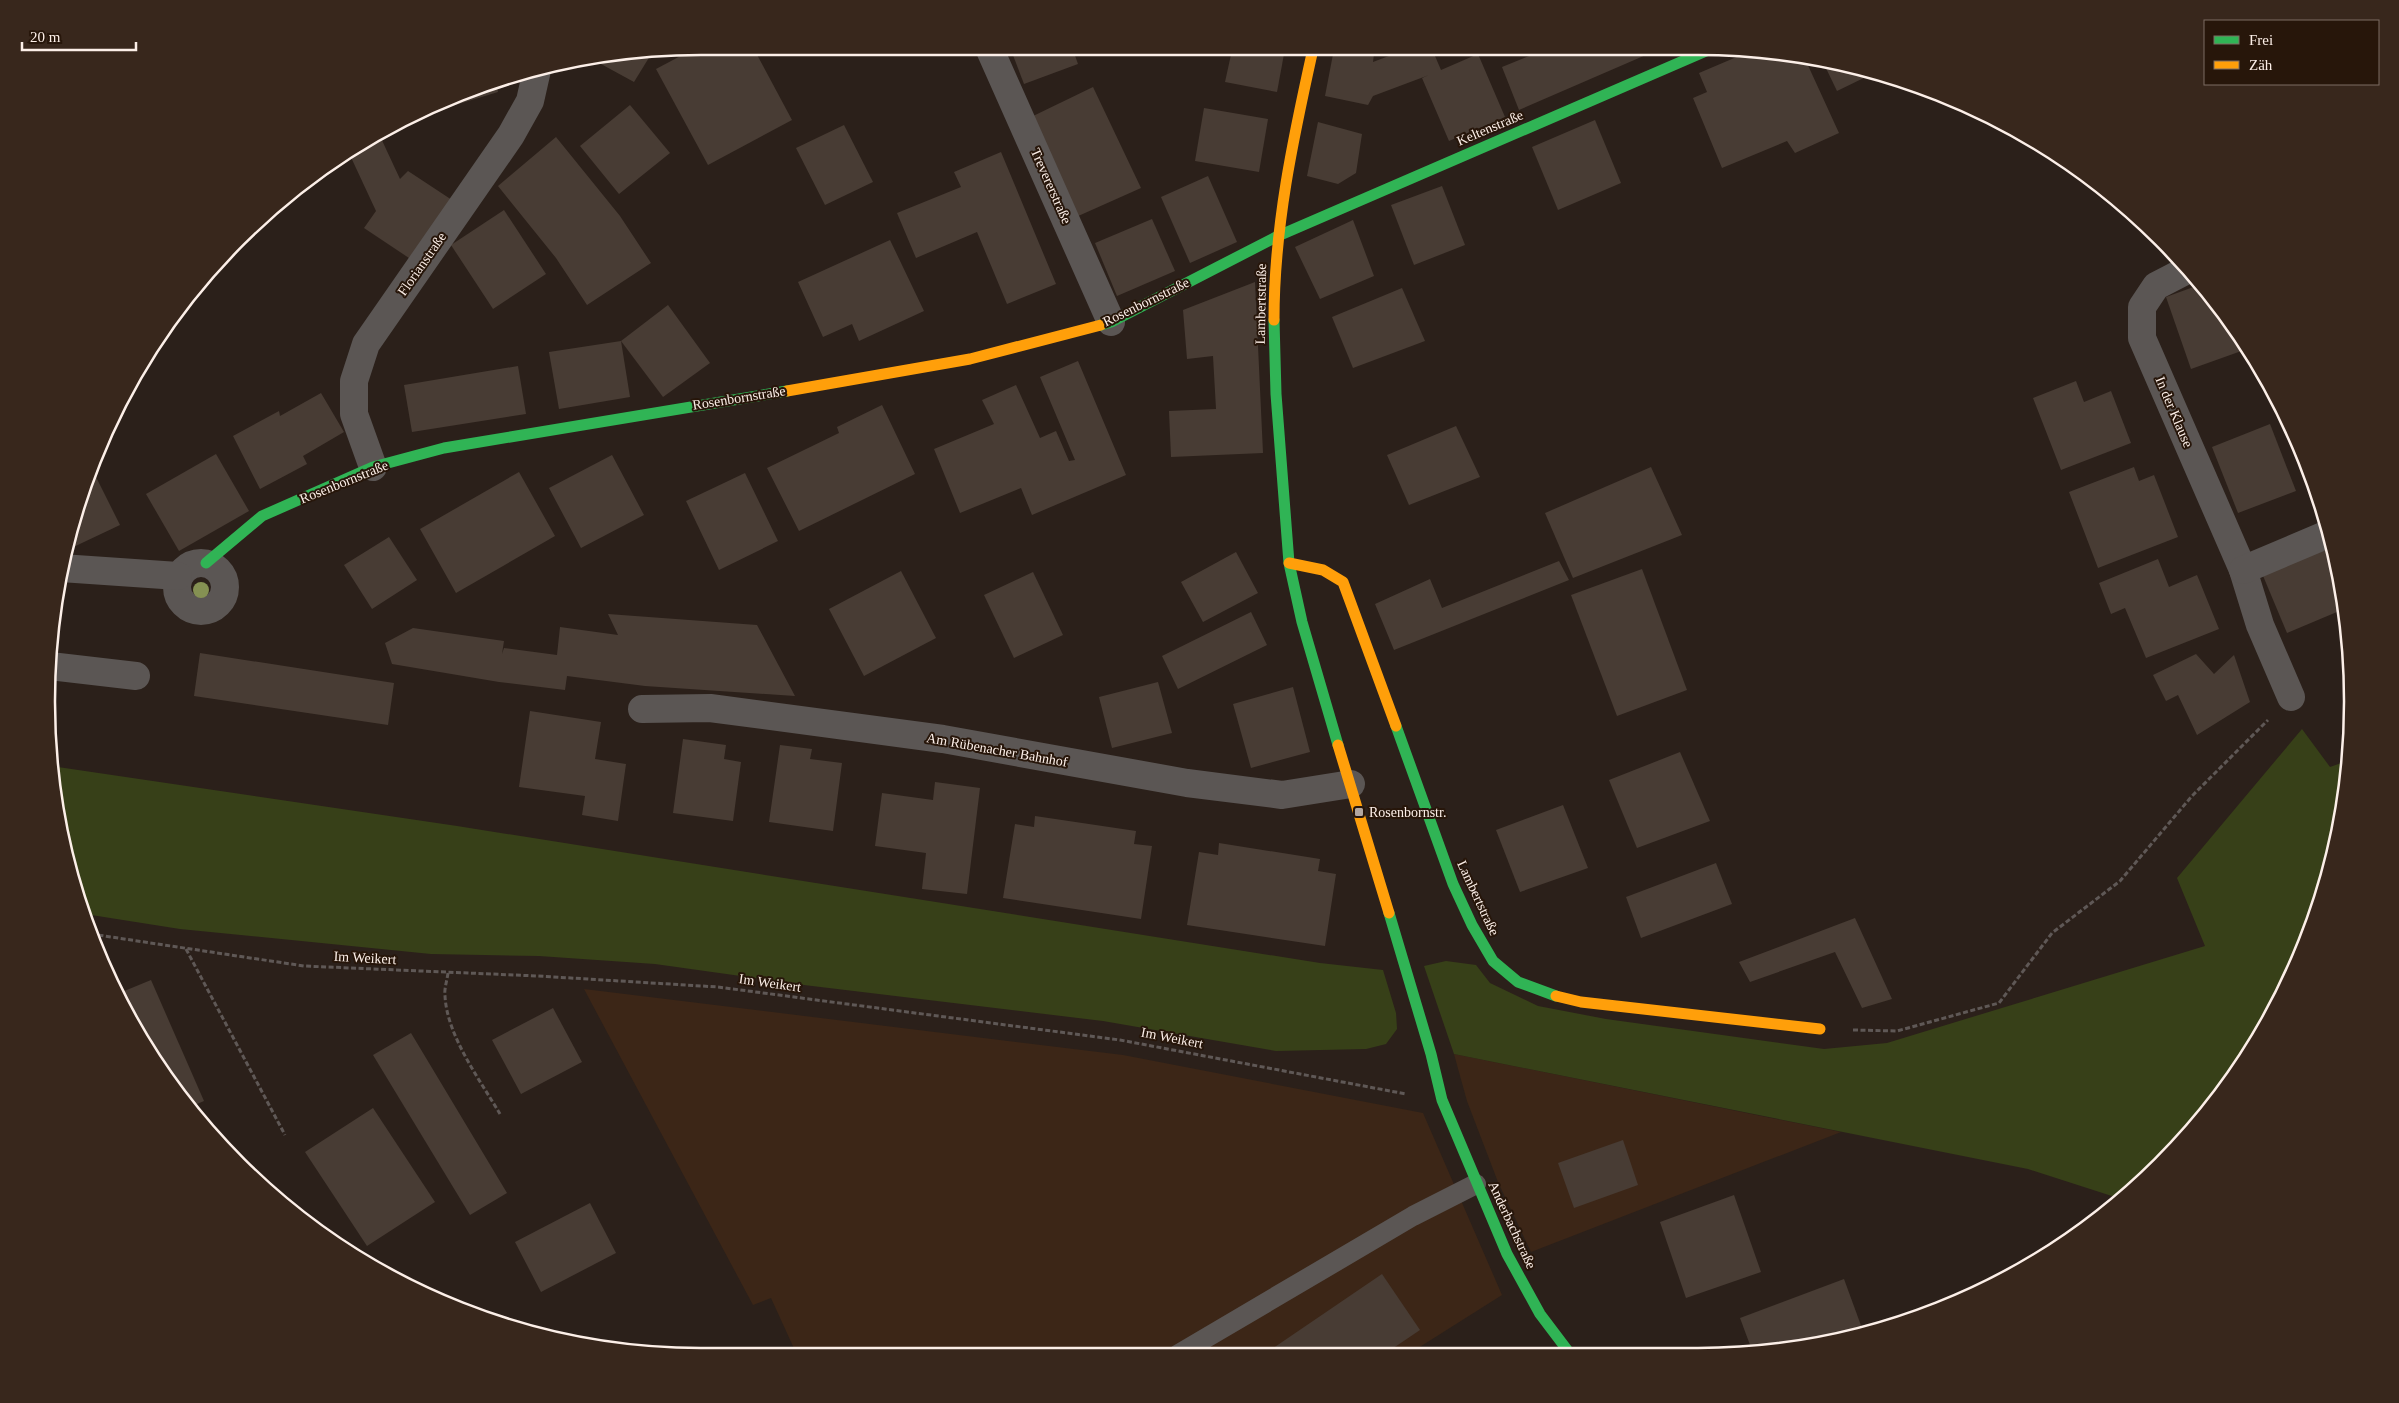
<svg xmlns="http://www.w3.org/2000/svg" width="2399" height="1403" font-family="'Times New Roman',serif">
  <style>
    .built { fill: #3c2617 }
    .green { fill: #374018 }
    .building { fill: #483c34 }
    .lines { fill: none; stroke-linecap: round; stroke-linejoin: round }
    .path { stroke: #5f5856; stroke-width: 3; stroke-dasharray: 5 2.5; stroke-linecap: butt }
    .lane { stroke: #5b5654; stroke-width: 20 }
    .street { stroke: #5b5654; stroke-width: 28 }
    .fast { stroke: #30b455; stroke-width: 11 }
    .slow { stroke: #ff9f0a; stroke-width: 11 }
    .tree { fill: #859153 }
    .poi-dot { fill: #b3a7a0; stroke: #27160a; stroke-width: 2 }
    .labels { text-anchor: middle; dominant-baseline: central; stroke-width: 4; stroke-linejoin: round; paint-order: stroke }
    .street-label { font-size: 14px; fill: #fcefe8; stroke: #27160a }
    .poi-label { font-size: 14px; fill: #fcefe8; stroke: #27160a; text-anchor: start }
    .rim { fill: none; stroke: #fcefe8; stroke-width: 2.5 }
  </style>
  <rect width="100%" height="100%" fill="#2b201a"/>
  <g class="built">
    <polygon points="584,989 1123,1055 1423,1113 1502,1295 1407,1355 797,1355 771,1298 753,1305"/>
    <polygon points="1454,1054 1841,1132 1531,1252 1498,1182 1467,1101"/>
  </g>
  <g class="green">
    <polygon points="2302,729 2330,767 2347,761 2340,829 2303,952 2242,1065 2161,1165 2118,1198 2028,1169 1454,1054 1424,966 1446,961 1476,965 1490,983 1538,1006 1606,1019 1824,1049 1887,1043 2205,946 2177,878"/>
    <polygon points="51,766 457,826 1320,963 1383,970 1396,1013 1397,1029 1386,1044 1366,1049 1276,1051 1103,1021 804,985 655,964 539,956 431,954 180,929 85,914 59,830"/>
  </g>
  <g class="building">
    <polygon points="1549,48 1662,48 1519,110 1502,67"/>
    <polygon points="1259,49 1284,54 1277,92 1225,82 1232,50"/>
    <polygon points="1334,49 1374,54 1373,62 1407,49 1432,49 1441,70 1478,54 1505,117 1449,141 1422,78 1429,75 1373,96 1368,105 1325,96"/>
    <polygon points="1011,50 1073,50 1078,64 1024,84"/>
    <polygon points="1753,50 1806,61 1839,133 1795,153 1787,141 1722,168 1693,98 1707,92 1699,73"/>
    <polygon points="755,51 792,120 708,165 656,69 688,52"/>
    <polygon points="616,52 642,52 650,56 634,82 590,58"/>
    <polygon points="1824,64 1872,74 1837,91"/>
    <polygon points="495,80 498,92 452,106 450,98"/>
    <polygon points="1093,87 1141,188 1076,217 1029,118"/>
    <polygon points="630,105 670,153 619,194 580,146"/>
    <polygon points="1204,108 1268,119 1259,172 1195,161"/>
    <polygon points="1595,120 1621,183 1558,210 1532,147"/>
    <polygon points="1318,122 1362,134 1356,173 1338,184 1307,176"/>
    <polygon points="844,125 873,182 825,205 796,148"/>
    <polygon points="379,134 400,179 408,171 452,200 412,260 364,228 376,211 349,153"/>
    <polygon points="556,137 620,216 651,263 587,305 556,258 498,186"/>
    <polygon points="1001,152 1056,284 1007,304 977,232 916,258 897,213 961,187 954,172"/>
    <polygon points="1208,176 1237,242 1190,263 1161,197"/>
    <polygon points="1442,186 1465,245 1414,265 1391,205"/>
    <polygon points="504,210 546,274 493,309 451,245"/>
    <polygon points="1152,219 1175,271 1117,296 1095,243"/>
    <polygon points="1353,220 1374,276 1320,299 1295,247"/>
    <polygon points="890,240 924,311 859,341 852,324 823,337 798,282"/>
    <polygon points="1255,282 1263,453 1171,457 1169,411 1216,409 1213,356 1187,359 1183,310"/>
    <polygon points="2199,285 2242,337 2247,349 2191,369 2166,297"/>
    <polygon points="1402,288 1425,341 1353,368 1332,317"/>
    <polygon points="668,305 710,363 663,397 621,341"/>
    <polygon points="621,341 630,397 559,409 549,352"/>
    <polygon points="1078,361 1126,475 1032,515 1021,488 960,513 934,449 994,424 982,400 1016,385 1040,438 1056,431 1069,461 1075,460 1040,377"/>
    <polygon points="518,366 526,414 412,432 404,385"/>
    <polygon points="2076,381 2084,402 2111,391 2131,443 2061,470 2033,398"/>
    <polygon points="321,393 344,432 303,456 307,464 260,489 233,436 279,411 280,416"/>
    <polygon points="882,405 915,474 799,531 767,468 839,433 837,427"/>
    <polygon points="2270,424 2296,491 2238,513 2212,447"/>
    <polygon points="1456,426 1480,477 1409,505 1387,455"/>
    <polygon points="216,454 249,511 179,551 146,494"/>
    <polygon points="612,455 644,515 581,548 549,488"/>
    <polygon points="1651,467 1682,535 1573,578 1545,513"/>
    <polygon points="2134,467 2139,481 2154,475 2178,537 2098,568 2069,492"/>
    <polygon points="92,469 120,525 65,551 69,532"/>
    <polygon points="519,472 555,536 456,593 420,529"/>
    <polygon points="745,473 778,541 719,570 686,501"/>
    <polygon points="389,537 417,580 372,609 344,565"/>
    <polygon points="2327,544 2340,574 2344,609 2287,633 2261,571"/>
    <polygon points="1236,552 1258,593 1203,622 1181,582"/>
    <polygon points="2158,559 2169,587 2197,575 2219,629 2146,658 2125,608 2111,614 2099,583"/>
    <polygon points="1559,561 1569,580 1394,650 1375,604 1430,579 1442,608"/>
    <polygon points="1642,569 1687,690 1617,716 1571,595"/>
    <polygon points="901,571 936,638 864,676 829,609"/>
    <polygon points="1033,572 1063,635 1014,658 984,595"/>
    <polygon points="1251,612 1267,645 1178,689 1162,656"/>
    <polygon points="608,614 757,625 795,696 645,686 567,676 565,690 499,682 392,664 385,643 413,628 504,641 502,654 504,648 557,655 560,627 618,635"/>
    <polygon points="200,653 394,683 388,725 194,696"/>
    <polygon points="2196,654 2214,674 2234,655 2250,702 2197,735 2178,695 2166,701 2153,675"/>
    <polygon points="1158,682 1172,733 1112,748 1099,697"/>
    <polygon points="1293,687 1310,752 1251,768 1233,704"/>
    <polygon points="530,711 601,722 595,759 626,764 618,821 582,815 585,796 519,787"/>
    <polygon points="683,739 726,745 724,759 741,762 733,821 673,813"/>
    <polygon points="780,745 812,749 810,759 842,763 833,831 769,822"/>
    <polygon points="1680,752 1710,821 1637,848 1609,780"/>
    <polygon points="935,782 980,788 967,894 922,889 926,853 875,846 882,793 933,800"/>
    <polygon points="1563,805 1588,868 1520,892 1496,830"/>
    <polygon points="1035,816 1136,831 1134,844 1152,846 1141,919 1003,898 1015,824 1034,827"/>
    <polygon points="1219,843 1320,859 1318,871 1336,874 1325,946 1187,925 1199,852 1218,855"/>
    <polygon points="1716,863 1732,904 1641,938 1626,897"/>
    <polygon points="1855,918 1892,999 1862,1008 1835,952 1750,982 1739,962"/>
    <polygon points="151,980 204,1101 190,1107 134,1029 117,994"/>
    <polygon points="553,1008 582,1062 521,1094 492,1040"/>
    <polygon points="411,1033 507,1193 470,1215 373,1055"/>
    <polygon points="373,1108 435,1202 367,1246 305,1152"/>
    <polygon points="1623,1140 1638,1185 1574,1208 1558,1163"/>
    <polygon points="1734,1195 1761,1272 1686,1298 1660,1222"/>
    <polygon points="590,1203 616,1253 541,1292 515,1242"/>
    <polygon points="2062,1239 2025,1269 2016,1273 2014,1271"/>
    <polygon points="1382,1274 1420,1330 1383,1355 1263,1355"/>
    <polygon points="1844,1279 1863,1331 1753,1353 1740,1318"/>
  </g>
  <g class="lines">
    <g class="path">
      <polyline points="91,934 304,966 538,976 718,987 1120,1040 1406,1094"/>
      <polyline points="186,949 285,1135"/>
      <path d="M448,973C447,981 444,989 445,996C447,1036 480,1080 500,1114"/>
      <polyline points="1853,1030 1897,1031 1999,1003 2052,933 2120,881 2192,796 2268,720"/>
    </g>
    <polyline class="lane" points="1177,1355 1413,1216 1476,1184"/>
    <g class="street">
      <polyline points="990,50 1111,322"/>
      <polyline points="2187,270 2156,286 2142,307 2142,338 2243,570 2260,625 2291,697"/>
      <polyline points="373,467 354,414 354,381 366,344 511,135 530,101 537,70"/>
      <circle cx="201" cy="587" r="24"/>
      <polyline points="61,568 178,576"/>
      <polyline points="2243,570 2328,534"/>
      <polyline points="50,666 136,676"/>
      <polyline points="642,709 710,708 943,739 1187,783 1282,795 1351,784"/>
    </g>
    <g class="fast">
      <polyline points="1274,320 1276,394 1289,563 1302,622 1338,745"/>
      <polyline points="1101,325 1111,322 1278,236 1713,48"/>
      <polyline points="206,563 262,516 373,467 444,448 787,391"/>
      <polyline points="1396,726 1453,884 1472,925 1493,961 1518,982 1556,996"/>
      <polyline points="1389,913 1431,1054 1442,1100 1507,1254 1540,1314 1571,1355"/>
    </g>
    <g class="slow">
      <path d="M1274,320C1274,227 1293,139 1313,49"/>
      <polyline points="787,391 970,359 1101,325"/>
      <polyline points="1289,563 1323,570 1343,582 1396,726"/>
      <polyline points="1338,745 1389,913"/>
      <polyline points="1556,996 1581,1002 1820,1029"/>
    </g>
  </g>
  <circle class="tree" cx="201" cy="590" r="8"/>
  <rect class="poi-dot" x="1354" y="807" width="10" height="10" rx="2.5"/>
  <g class="labels">
    <g class="street-label">
      <text transform="translate(1490 128) rotate(-23)">Keltenstraße</text>
      <text transform="translate(1051 186) rotate(66)">Trevererstraße</text>
      <text transform="translate(422 264) rotate(-55)">Florianstraße</text>
      <text transform="translate(1146 302) rotate(-26)">Rosenbornstraße</text>
      <text transform="translate(1261 304) rotate(-89)">Lambertstraße</text>
      <text transform="translate(739 398) rotate(-9)">Rosenbornstraße</text>
      <text transform="translate(2174 412) rotate(67)">In der Klause</text>
      <text transform="translate(344 482) rotate(-22)">Rosenbornstraße</text>
      <text transform="translate(997 750) rotate(10)">Am Rübenacher Bahnhof</text>
      <text transform="translate(1478 898) rotate(65)">Lambertstraße</text>
      <text transform="translate(365 958) rotate(3)">Im Weikert</text>
      <text transform="translate(770 983) rotate(8)">Im Weikert</text>
      <text transform="translate(1172 1038) rotate(11)">Im Weikert</text>
      <text transform="translate(1512 1225) rotate(65)">Anderbachstraße</text>
    </g>
    <g class="poi-label">
      <text x="1369" y="812">Rosenbornstr.</text>
    </g>
  </g>
  <path d="M0 0H2399V1403H0ZM701 55H1698A646 646 0 0 1 2344 701V702A646 646 0 0 1 1698 1348H701A646 646 0 0 1 55 702V701A646 646 0 0 1 701 55Z" fill="#38271c" fill-rule="evenodd"/>
  <path class="rim" d="M701 55H1698A646 646 0 0 1 2344 701V702A646 646 0 0 1 1698 1348H701A646 646 0 0 1 55 702V701A646 646 0 0 1 701 55Z"/>
  <rect x="2204" y="20" width="175" height="65" fill="#27160a" stroke="#7c6d63"/>
  <rect x="2214" y="36" width="25" height="8" fill="#30b455" stroke="#7c6d63"/>
  <text x="2249" y="45" font-size="15" fill="#fcefe8">Frei</text>
  <rect x="2214" y="61" width="25" height="8" fill="#ff9f0a" stroke="#7c6d63"/>
  <text x="2249" y="70" font-size="15" fill="#fcefe8">Zäh</text>
  <path d="M22 42v8h114v-8" fill="none" stroke="#fcefe8" stroke-width="2.5"/>
  <text x="30" y="42" font-size="15" fill="#fcefe8" stroke="#27160a" stroke-width="4" paint-order="stroke">20 m</text>
</svg>
